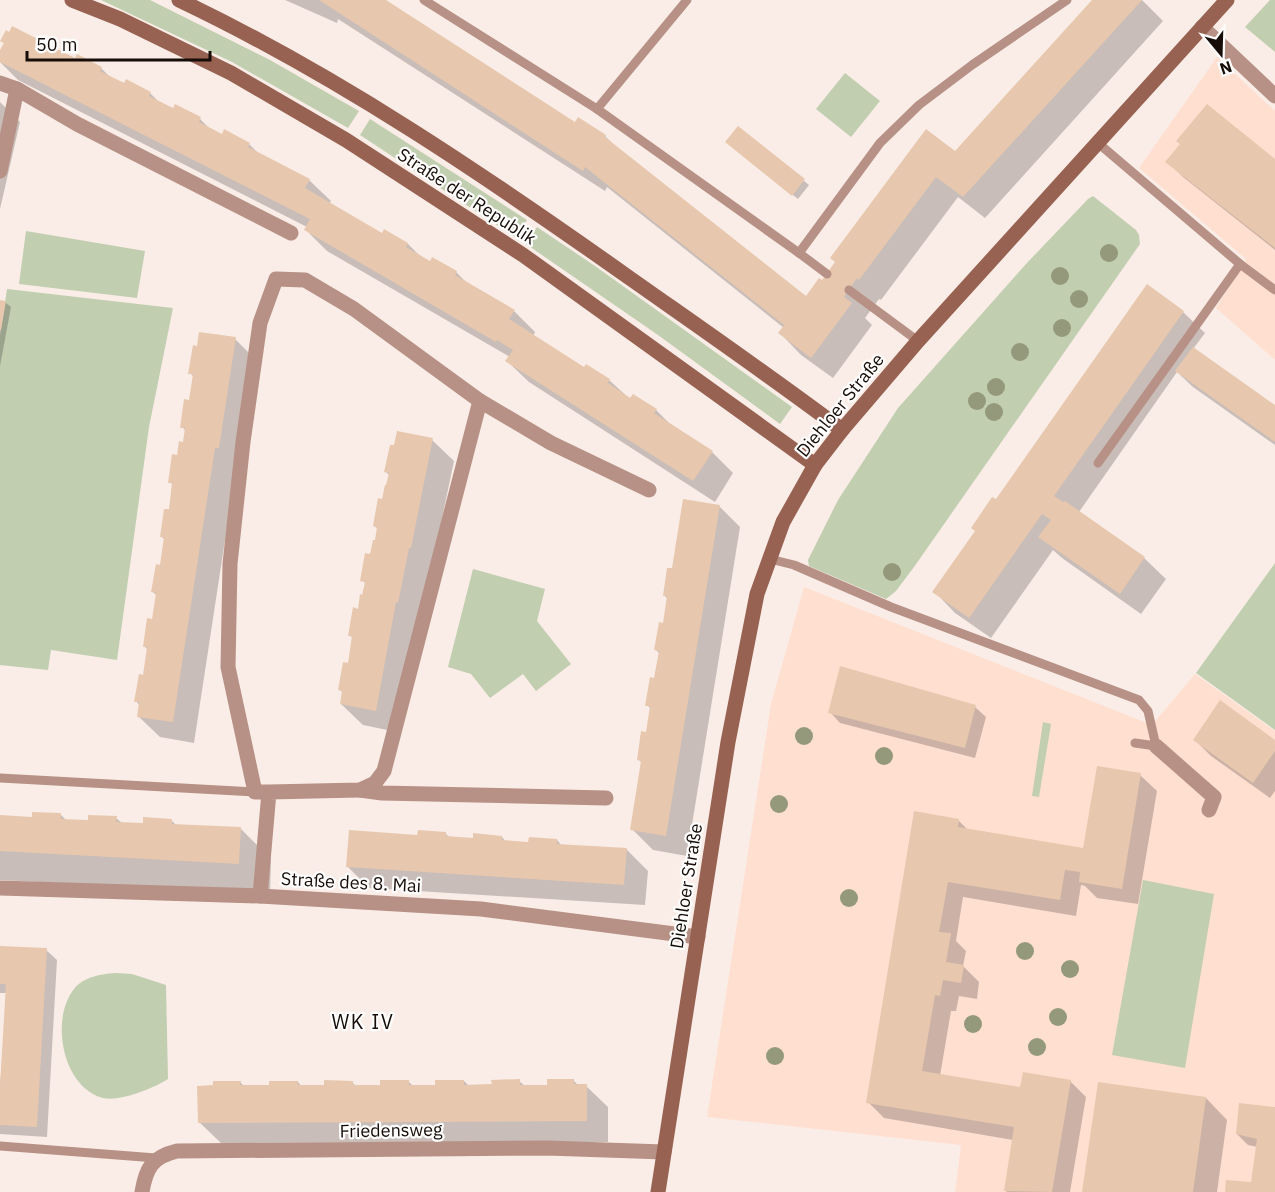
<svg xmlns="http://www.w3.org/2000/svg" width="1275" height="1192" font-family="'IBM Plex Sans',sans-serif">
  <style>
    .built { fill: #ffdfd0 }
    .green { fill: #c1ceb0 }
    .shadow { fill: #0003 }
    .building { fill: #e7c8ae }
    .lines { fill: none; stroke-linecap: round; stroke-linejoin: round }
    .lane { stroke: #b79185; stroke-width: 9 }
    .street { stroke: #b79185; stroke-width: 15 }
    .secondary { stroke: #986252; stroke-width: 15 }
    .tree { fill: #95997b }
    .labels { text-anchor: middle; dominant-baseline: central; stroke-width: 4.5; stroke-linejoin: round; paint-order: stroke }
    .street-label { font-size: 18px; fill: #170d08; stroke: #fdfdfd }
    .neighbourhood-label { font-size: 20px; letter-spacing: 1.5px; fill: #170d08; stroke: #fdfdfd }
  </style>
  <rect width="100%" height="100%" fill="#faede7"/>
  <g class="built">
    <polygon points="1217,57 1275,111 1275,360 1216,308 1246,259 1139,168"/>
    <polygon points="804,587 1152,725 1195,674 1275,731 1275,1192 955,1192 961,1145 707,1117 771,704"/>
  </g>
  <g class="green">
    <polygon points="101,0 150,0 270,60 359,111 348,128 232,62"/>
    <polygon points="1270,0 1275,0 1275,52 1245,27"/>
    <polygon points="845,73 880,101 851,137 816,109"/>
    <polygon points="370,119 527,220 515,237 360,135"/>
    <polygon points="1093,196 1136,230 1139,235 1140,244 914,567 896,591 886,599 809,566 808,560 838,500 898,408 1026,264 1088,199"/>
    <polygon points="537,227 595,266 792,407 780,424 658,335 526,244"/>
    <polygon points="26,231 145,251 137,298 19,284"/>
    <polygon points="7,289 173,308 149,427 117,660 51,650 48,670 0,665 0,336"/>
    <polygon points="1275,563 1275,730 1196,673"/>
    <polygon points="473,569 545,589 537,621 571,664 536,691 523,674 490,698 471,674 448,667"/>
    <polygon points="1043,722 1051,724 1039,797 1032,796"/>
    <polygon points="1143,880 1214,894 1185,1068 1112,1055"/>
    <path d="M116,973L132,974L166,985L168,1079C154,1088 120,1102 103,1098C62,1087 50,1019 74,989C83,977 101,974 116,973Z"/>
  </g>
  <g class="shadow">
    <polygon points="285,0 383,0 575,124 605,136 616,147 806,298 956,153 1095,0 1142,0 1163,21 985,218 958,197 881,300 879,299 865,318 872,325 833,378 801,355 780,333 784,328 607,187 605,191 338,19 337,23"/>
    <polygon points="2,41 101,68 111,78 150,93 160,103 200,119 211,130 223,136 249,144 260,155 309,180 331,201 329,204 382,235 384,231 408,244 420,256 431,263 456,272 468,284 514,311 535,332 533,336 584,370 609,380 631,400 634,396 656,410 672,426 712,452 733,473 715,502 529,382 507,361 510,357 327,251 306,230 307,227 18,80 0,62 0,53 5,44"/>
    <polygon points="0,102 20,122 0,209"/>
    <polygon points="738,128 809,185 798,199 732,147"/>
    <polygon points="1167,161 1275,162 1275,250 1183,177"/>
    <polygon points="0,302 6,303 11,307 0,366"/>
    <polygon points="1183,312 1205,333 1193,349 1275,407 1275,445 1193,387 1177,372 1079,512 1144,558 1166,579 1141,614 1062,558 1053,550 991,638 955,613 934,591 996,502"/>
    <polygon points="235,339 256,360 236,468 194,743 160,737 138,716 140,706 136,701 144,676 148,650 144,646 153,621 157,596 153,592 161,566 165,540 161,536 170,511 174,486 170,482 184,443 186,431 182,427 190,401 194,377 190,373"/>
    <polygon points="432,440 454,461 397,732 363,725 341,704 343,693 339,689 349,664 353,639 350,635 363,597 366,584 362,580 376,542 378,529 374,526 390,476 386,472"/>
    <polygon points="719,506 740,527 687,856 653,850 632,829 642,763 638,759 647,734 651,709 647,705 656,680 660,654 656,650 664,624 668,599 664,595 673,570"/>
    <polygon points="975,707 986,717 975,758 840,723 830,712"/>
    <polygon points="1195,740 1275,742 1275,791 1270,798 1211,756"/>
    <polygon points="1140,775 1157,791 1138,904 1097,898 1085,886 1081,885 1076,916 963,897 956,941 966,951 963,966 979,982 977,999 959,996 956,1011 951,1011 940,1076 1022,1089 1070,1081 1086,1097 1070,1192 1007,1192 1005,1190 1013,1140 884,1118 868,1102 958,820 969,831 1084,849"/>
    <polygon points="60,814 66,820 90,822 116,818 122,823 144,824 171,820 177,826 241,829 271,859 270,894 0,880 0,817 33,819"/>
    <polygon points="445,833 450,838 475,840 502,837 506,842 530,843 557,840 562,846 627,850 648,871 645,905 369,888 348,867 419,836"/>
    <polygon points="0,947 46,950 57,960 47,1137 0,1134 0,1087 7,993 0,993"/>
    <polygon points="408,1081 413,1086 437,1086 464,1081 469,1086 493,1086 519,1081 525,1086 548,1086 574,1081 579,1086 586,1086 608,1107 608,1142 221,1143 199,1122 214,1087 240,1082 245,1087 271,1087 298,1082 302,1087 326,1087 352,1082 357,1087 382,1086"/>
    <polygon points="1206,1098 1227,1120 1217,1192 1084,1192"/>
    <polygon points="1275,1108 1275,1192 1226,1192 1252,1184 1258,1147 1248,1145 1237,1134"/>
  </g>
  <g class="building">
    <polygon points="319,0 386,0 575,122 578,117 606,135 605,137 806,296 819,278 822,280 835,262 830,258 926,129 955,151 1092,0 1142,0 963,197 936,177 859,280 857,278 844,297 852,303 811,358 778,333 784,325 585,167 583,171"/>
    <polygon points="12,26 75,58 77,54 102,67 100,71 124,83 126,79 151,92 149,96 173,108 175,104 201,117 199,122 222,134 224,129 250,143 248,147 310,179 305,188 382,233 384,229 408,243 406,247 430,261 432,257 457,271 455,275 515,310 509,319 584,367 586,364 610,379 608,383 630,398 633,394 657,409 654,413 713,451 693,481 505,361 513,350 497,340 496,342 304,230 310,219 0,62 0,50 4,43 0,41 6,30 9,32"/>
    <polygon points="1207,104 1275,159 1275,248 1165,162 1180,144 1176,141"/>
    <polygon points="738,126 805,179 792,196 725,142"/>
    <polygon points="1147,284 1184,311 1054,496 1063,502 1065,501 1145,557 1120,594 1038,537 1051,520 1042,514 969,618 932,592 975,531 971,528 992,497 996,499"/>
    <polygon points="0,300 6,301 1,330 0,330"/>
    <polygon points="199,332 236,337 219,448 215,448 173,722 137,717 139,702 134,702 139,674 143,675 147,647 143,647 147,618 152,619 156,593 151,592 156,564 160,565 164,537 160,537 164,509 169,509 172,483 168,483 172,454 177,455 179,441 183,442 185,428 180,428 184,399 189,400 193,374 188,374 193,345 197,346"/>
    <polygon points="1193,347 1275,405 1275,442 1175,371"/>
    <polygon points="397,431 433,438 411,548 409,548 398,603 396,602 376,711 340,704 342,691 338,690 343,662 348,663 352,636 348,636 353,607 358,609 360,594 362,595 365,582 360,581 365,553 370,554 373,540 375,540 377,527 373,526 378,498 382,499 385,485 386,485 389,473 384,472 390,445 394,445"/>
    <polygon points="683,499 720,505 666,836 630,830 641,761 637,760 641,731 646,732 650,706 645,706 650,677 654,678 659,651 654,650 659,622 663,623 667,596 663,596 667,568 672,568"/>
    <polygon points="840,666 976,705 965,748 828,713"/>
    <polygon points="1220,700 1275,740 1275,751 1253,783 1193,740"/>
    <polygon points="1097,766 1141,773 1122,889 1079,882 1080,872 1065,870 1060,900 948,882 939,932 951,933 946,962 964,965 961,983 943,980 940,996 935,995 922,1071 1020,1087 1023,1072 1071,1080 1052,1192 1004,1191 1014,1127 866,1103 914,811 959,819 958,827 1083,848"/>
    <polygon points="32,812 61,813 61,819 88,820 88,815 117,816 116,822 143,823 143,817 172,819 172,824 241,827 239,864 0,851 0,815 32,817"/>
    <polygon points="349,830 417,835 418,830 446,832 446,836 473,838 473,833 502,836 502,840 528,842 529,837 557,839 557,844 627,848 624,885 346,867"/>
    <polygon points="0,946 47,948 37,1127 0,1125 0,1086 6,984 0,984"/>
    <polygon points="520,1079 520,1085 547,1085 547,1079 574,1079 574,1084 587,1084 587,1121 198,1123 197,1086 213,1085 213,1081 241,1081 240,1085 269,1085 269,1081 298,1081 298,1085 324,1085 324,1080 353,1081 353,1085 380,1085 380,1080 409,1080 409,1085 435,1085 435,1080 464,1080 464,1085 492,1084 491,1080"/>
    <polygon points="1098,1082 1206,1097 1193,1192 1082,1192"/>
    <polygon points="1239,1103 1275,1107 1275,1192 1225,1192 1226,1180 1251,1182 1257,1139 1236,1134"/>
  </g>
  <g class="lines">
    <g class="lane">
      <polyline points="424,0 597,109 799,253 880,143 919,105 972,65 1067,0"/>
      <polyline points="597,109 687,0"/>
      <polyline points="1098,143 1240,264 1098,463"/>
      <polyline points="799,253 827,274"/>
      <polyline points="1240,264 1275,290"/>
      <polyline points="849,290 918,341"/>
      <polyline points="770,559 794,565 891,607 1139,700 1148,711 1156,746 1135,743"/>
      <polyline points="0,778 255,792"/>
      <polyline points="0,1146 156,1158"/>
    </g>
    <g class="street">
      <polyline points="1202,27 1275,96"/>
      <polyline points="0,83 17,89"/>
      <polyline points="0,171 17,89 77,124 291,233"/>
      <polyline points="480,401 551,443 649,490"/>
      <polyline points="1156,746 1214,797 1209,810"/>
      <polyline points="360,790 382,793 606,798"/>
      <polyline points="0,888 260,896 481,909 698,937"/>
      <polyline points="260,896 269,792 255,792 228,667 230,564 243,442 260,323 276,279 305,280 354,309 480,401 384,771 375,783 360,790 269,792"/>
      <path d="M142,1192C146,1168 152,1157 177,1151L547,1148L664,1152"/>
    </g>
    <g class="secondary">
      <polyline points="72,0 120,19 231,73 346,140 523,255 815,465"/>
      <path d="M179,0C339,76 487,177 631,279C702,329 773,378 842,430"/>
      <polyline points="658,1192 728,742 757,594 783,522 815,465 842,430 918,341 1227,0"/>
    </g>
  </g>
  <g class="tree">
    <circle cx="1109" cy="253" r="9"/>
    <circle cx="1060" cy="276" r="9"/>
    <circle cx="1079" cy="299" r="9"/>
    <circle cx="1062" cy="328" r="9"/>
    <circle cx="1020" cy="352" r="9"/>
    <circle cx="996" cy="387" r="9"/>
    <circle cx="977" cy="401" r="9"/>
    <circle cx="994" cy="412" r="9"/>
    <circle cx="892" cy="572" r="9"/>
    <circle cx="804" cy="736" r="9"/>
    <circle cx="884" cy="756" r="9"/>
    <circle cx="779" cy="804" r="9"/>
    <circle cx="849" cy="898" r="9"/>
    <circle cx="1025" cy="951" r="9"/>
    <circle cx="1070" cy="969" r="9"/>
    <circle cx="1058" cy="1017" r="9"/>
    <circle cx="973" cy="1024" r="9"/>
    <circle cx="1037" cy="1047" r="9"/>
    <circle cx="775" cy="1056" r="9"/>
  </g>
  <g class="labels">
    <g class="street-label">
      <text transform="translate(467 196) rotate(33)">Straße der Republik</text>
      <text transform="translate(840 405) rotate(-51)">Diehloer Straße</text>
      <text transform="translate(351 882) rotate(3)">Straße des 8. Mai</text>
      <text transform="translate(686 886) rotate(-81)">Diehloer Straße</text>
      <text transform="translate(391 1130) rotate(-1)">Friedensweg</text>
    </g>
    <g class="neighbourhood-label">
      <text x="363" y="1021">WK IV</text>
    </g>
  </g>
  <g transform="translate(1221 54) rotate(161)" stroke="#fdfdfd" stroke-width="4.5" paint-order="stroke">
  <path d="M0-4.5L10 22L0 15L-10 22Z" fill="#170d08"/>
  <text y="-9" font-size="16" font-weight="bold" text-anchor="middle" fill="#170d08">N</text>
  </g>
  <path d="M27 51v9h183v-9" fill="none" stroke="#170d08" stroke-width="3"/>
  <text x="36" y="51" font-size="18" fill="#170d08" stroke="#fdfdfd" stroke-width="4.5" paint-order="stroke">50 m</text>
</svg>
